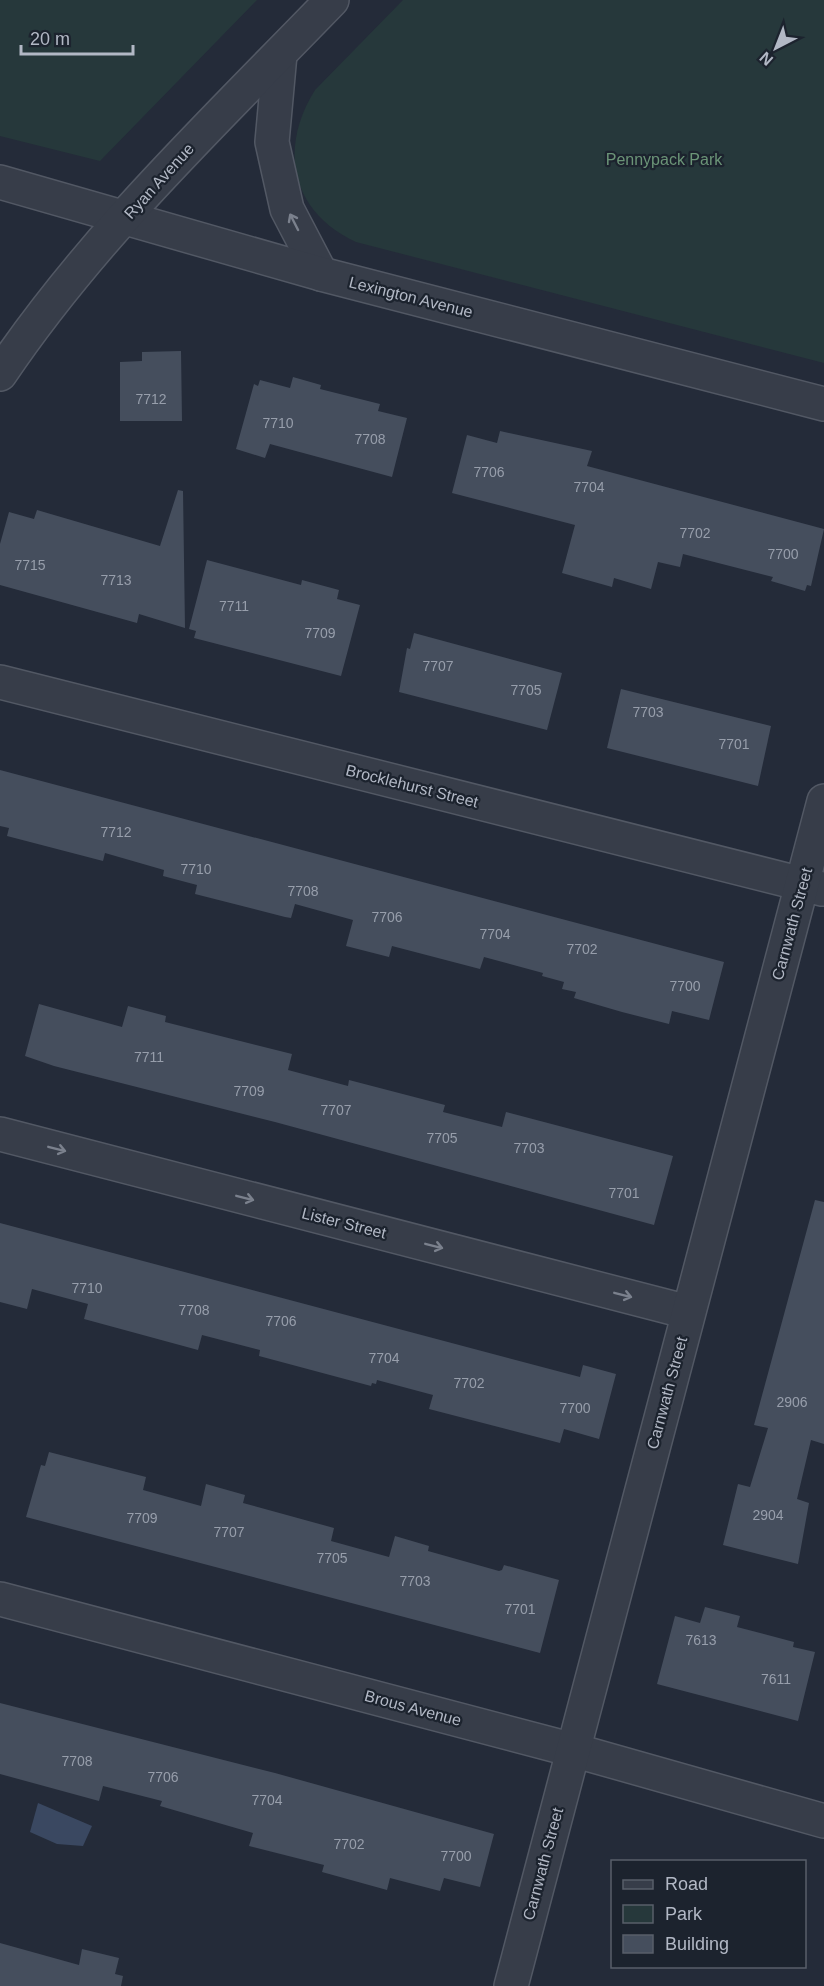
<svg xmlns="http://www.w3.org/2000/svg" width="824" height="1986" font-family="Arial,sans-serif">
  <style>
    .green { fill: #26383b }
    .water { fill: #3a4861 }
    .building { fill: #454e5d }
    .lines { fill: none; stroke-linecap: round; stroke-linejoin: round }
    .minor-casing { stroke: #525864; stroke-width: 36 }
    .tertiary-casing { stroke: #525864; stroke-width: 36 }
    .minor { stroke: #373d49; stroke-width: 33 }
    .tertiary { stroke: #373d49; stroke-width: 33 }
    .oneway { stroke: #7b818d }
    .labels { text-anchor: middle; dominant-baseline: central; stroke-width: 4.5; stroke-linejoin: round; paint-order: stroke }
    .number-label { font-size: 14px; fill: #979eab }
    .park-label { font-size: 16px; fill: #6b9477; stroke: #1c232e }
    .street-label { font-size: 16px; fill: #b2b8c5; stroke: #1c232e }
  </style>
  <rect width="100%" height="100%" fill="#242b39"/>
  <g class="green">
    <polygon points="0,0 257,0 100,161 0,136"/>
    <path d="M403,0H824V363L356,242C291,212 278,149 315,90Z"/>
  </g>
  <polygon class="water" points="38,1803 92,1826 83,1846 57,1844 30,1832"/>
  <g class="building">
    <polygon points="181,351 182,421 120,421 120,362 142,361 142,352"/>
    <polygon points="293,377 321,385 320,389 380,404 378,411 407,418 392,477 270,444 265,458 236,449 254,384 258,386 260,380 290,388"/>
    <polygon points="500,431 592,451 587,466 824,529 811,586 807,585 805,591 771,581 773,577 683,554 680,567 658,562 651,589 614,578 612,587 562,573 575,525 452,493 467,435 497,443"/>
    <polygon points="178,490 183,491 185,628 139,614 137,623 0,585 0,544 9,512 34,519 37,510 160,546"/>
    <polygon points="207,560 301,585 302,580 339,590 337,599 360,605 341,676 194,638 196,631 189,629"/>
    <polygon points="414,633 562,673 547,730 399,692 407,648 410,649"/>
    <polygon points="621,689 771,726 758,786 607,748"/>
    <polygon points="0,770 724,962 709,1020 672,1011 669,1024 622,1012 574,998 576,992 562,989 564,982 542,976 543,973 484,957 480,969 392,946 389,957 346,946 353,920 295,904 291,918 285,917 195,894 197,885 163,876 164,870 105,853 103,861 7,836 9,828 0,826"/>
    <polygon points="39,1004 122,1027 128,1006 166,1016 165,1022 292,1054 288,1070 348,1086 349,1080 445,1105 443,1112 502,1127 506,1112 673,1156 654,1225 275,1122 54,1066 25,1056"/>
    <polygon points="815,1200 824,1202 824,1444 811,1440 797,1499 809,1503 798,1564 723,1545 738,1484 750,1487 768,1428 754,1425"/>
    <polygon points="0,1223 580,1377 583,1365 616,1374 599,1439 564,1429 560,1443 429,1409 433,1395 377,1380 376,1384 372,1383 371,1386 259,1356 260,1350 202,1335 198,1350 84,1319 88,1304 32,1289 27,1309 0,1302"/>
    <polygon points="49,1452 146,1477 143,1490 201,1506 206,1484 245,1495 243,1503 334,1528 331,1541 389,1557 395,1536 429,1546 428,1551 499,1571 502,1570 504,1565 559,1580 540,1653 26,1517 41,1465 45,1466"/>
    <polygon points="705,1607 740,1616 737,1627 794,1642 793,1647 815,1652 798,1721 657,1684 675,1616 700,1623"/>
    <polygon points="0,1703 275,1773 494,1834 480,1887 444,1878 440,1891 390,1878 387,1890 322,1872 324,1865 249,1846 253,1833 160,1806 162,1801 103,1786 99,1801 0,1774"/>
    <polygon points="0,1943 79,1965 82,1949 119,1958 115,1974 123,1976 121,1986 0,1986"/>
  </g>
  <g class="lines">
    <defs>
      <g id="minor">
        <polyline points="280,54 272,142 287,209 321,274"/>
        <polyline points="0,182 321,274 824,404"/>
        <polyline points="0,682 822,889"/>
        <polyline points="0,1134 688,1312"/>
        <polyline points="0,1599 573,1750 824,1821"/>
        <polyline points="511,1986 824,801"/>
      </g>
      <path id="tertiary" d="M0,374C93,236 217,119 332,0"/>
    </defs>
    <use href="#minor" class="minor-casing"/>
    <use href="#tertiary" class="tertiary-casing"/>
    <use href="#minor" class="minor"/>
    <use href="#tertiary" class="tertiary"/>
  </g>
  <defs><path id="oneway-shaft" d="M-6 0H5M1.5-3L5.5 0L1.5 3" fill="none" stroke-width="1.6" stroke-linecap="round" stroke-linejoin="round" transform="scale(1.5)"/></defs>
  <g class="oneway">
    <use href="#oneway-shaft" transform="translate(294 222) rotate(-117)"/>
    <use href="#oneway-shaft" transform="translate(57 1149) rotate(14)"/>
    <use href="#oneway-shaft" transform="translate(245 1198) rotate(14)"/>
    <use href="#oneway-shaft" transform="translate(434 1246) rotate(14)"/>
    <use href="#oneway-shaft" transform="translate(623 1295) rotate(14)"/>
  </g>
  <g class="labels">
    <g class="number-label">
      <text x="151" y="399">7712</text>
      <text x="278" y="423">7710</text>
      <text x="370" y="439">7708</text>
      <text x="489" y="472">7706</text>
      <text x="589" y="487">7704</text>
      <text x="695" y="533">7702</text>
      <text x="783" y="554">7700</text>
      <text x="30" y="565">7715</text>
      <text x="116" y="580">7713</text>
      <text x="234" y="606">7711</text>
      <text x="320" y="633">7709</text>
      <text x="438" y="666">7707</text>
      <text x="526" y="690">7705</text>
      <text x="648" y="712">7703</text>
      <text x="734" y="744">7701</text>
      <text x="116" y="832">7712</text>
      <text x="196" y="869">7710</text>
      <text x="303" y="891">7708</text>
      <text x="387" y="917">7706</text>
      <text x="495" y="934">7704</text>
      <text x="582" y="949">7702</text>
      <text x="685" y="986">7700</text>
      <text x="149" y="1057">7711</text>
      <text x="249" y="1091">7709</text>
      <text x="336" y="1110">7707</text>
      <text x="442" y="1138">7705</text>
      <text x="529" y="1148">7703</text>
      <text x="624" y="1193">7701</text>
      <text x="87" y="1288">7710</text>
      <text x="194" y="1310">7708</text>
      <text x="281" y="1321">7706</text>
      <text x="384" y="1358">7704</text>
      <text x="469" y="1383">7702</text>
      <text x="792" y="1402">2906</text>
      <text x="575" y="1408">7700</text>
      <text x="768" y="1515">2904</text>
      <text x="142" y="1518">7709</text>
      <text x="229" y="1532">7707</text>
      <text x="332" y="1558">7705</text>
      <text x="415" y="1581">7703</text>
      <text x="520" y="1609">7701</text>
      <text x="701" y="1640">7613</text>
      <text x="776" y="1679">7611</text>
      <text x="77" y="1761">7708</text>
      <text x="163" y="1777">7706</text>
      <text x="267" y="1800">7704</text>
      <text x="349" y="1844">7702</text>
      <text x="456" y="1856">7700</text>
    </g>
    <g class="park-label">
      <text x="664" y="159">Pennypack Park</text>
    </g>
    <g class="street-label">
      <text transform="translate(159 181) rotate(-48)">Ryan Avenue</text>
      <text transform="translate(411 297) rotate(14)">Lexington Avenue</text>
      <text transform="translate(412 786) rotate(14)">Brocklehurst Street</text>
      <text transform="translate(792 924) rotate(-75)">Carnwath Street</text>
      <text transform="translate(344 1223) rotate(14)">Lister Street</text>
      <text transform="translate(667 1393) rotate(-75)">Carnwath Street</text>
      <text transform="translate(413 1708) rotate(15)">Brous Avenue</text>
      <text transform="translate(543 1864) rotate(-75)">Carnwath Street</text>
    </g>
  </g>
  <rect x="611" y="1860" width="195" height="108" fill="#1c232e" stroke="#585f6a" stroke-width="1.5"/>
  <rect x="623" y="1880" width="30" height="9" fill="#373d49" stroke="#585f6a" stroke-width="1.5"/>
  <text x="665" y="1890" font-size="18" fill="#b2b8c5">Road</text>
  <rect x="623" y="1905" width="30" height="18" fill="#26383b" stroke="#585f6a" stroke-width="1.5"/>
  <text x="665" y="1920" font-size="18" fill="#b2b8c5">Park</text>
  <rect x="623" y="1935" width="30" height="18" fill="#454e5d" stroke="#585f6a" stroke-width="1.5"/>
  <text x="665" y="1950" font-size="18" fill="#b2b8c5">Building</text>
  <g transform="translate(776 48) rotate(222)" stroke="#1c232e" stroke-width="4.5" paint-order="stroke">
  <path d="M0-4.5L10 22L0 15L-10 22Z" fill="#b2b8c5"/>
  <text y="-9" font-size="16" font-weight="bold" text-anchor="middle" fill="#b2b8c5">N</text>
  </g>
  <path d="M21 45v9h112v-9" fill="none" stroke="#b2b8c5" stroke-width="3"/>
  <text x="30" y="45" font-size="18" fill="#b2b8c5" stroke="#1c232e" stroke-width="4.5" paint-order="stroke">20 m</text>
</svg>
